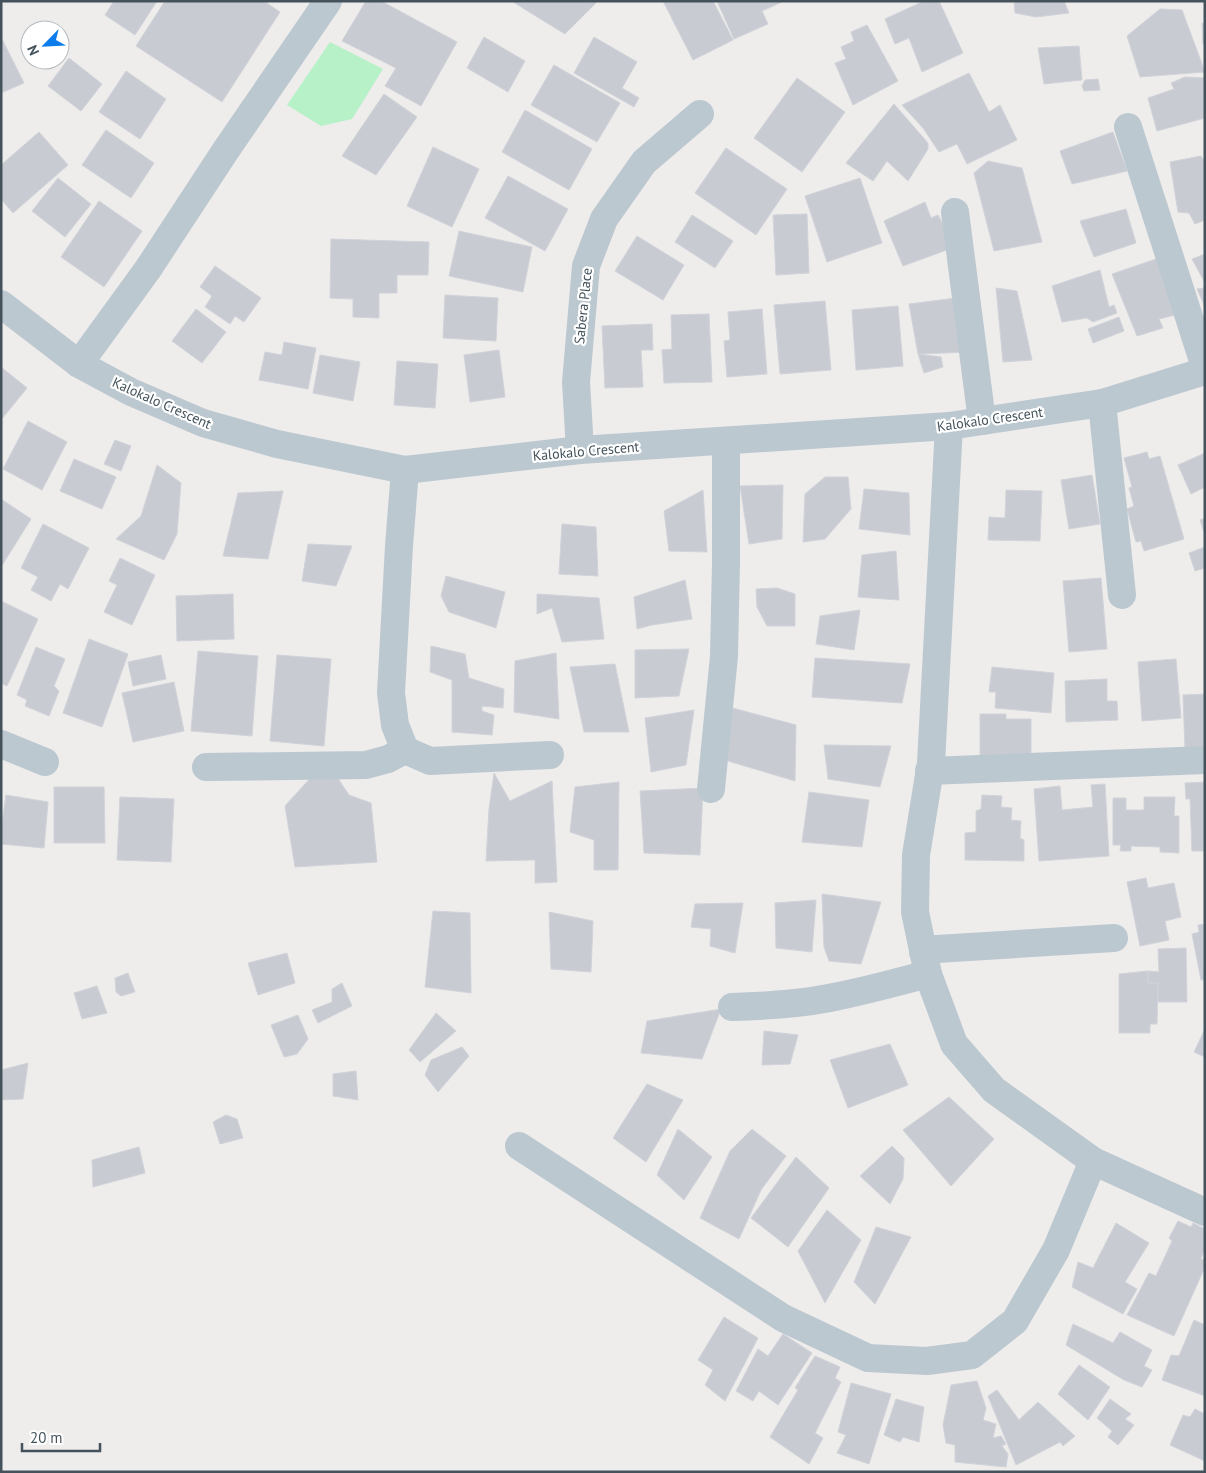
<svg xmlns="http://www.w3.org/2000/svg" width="1206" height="1473" font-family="'PT Sans',sans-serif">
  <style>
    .green { fill: #b6f1c8 }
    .building { fill: #c8ccd2; stroke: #d0d3d9 }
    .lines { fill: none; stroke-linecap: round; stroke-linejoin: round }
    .minor { stroke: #bbc8d0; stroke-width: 28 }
    .labels { text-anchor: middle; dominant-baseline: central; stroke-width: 4.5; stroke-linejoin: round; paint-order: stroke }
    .street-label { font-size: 14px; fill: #43525b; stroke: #fff }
  </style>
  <rect width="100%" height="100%" fill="#efecec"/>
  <polygon class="green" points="330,42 383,69 352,119 321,126 287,105"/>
  <g class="building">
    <polygon points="114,1 157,1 135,35 105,15"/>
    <polygon points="165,1 264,1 280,12 222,102 136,46"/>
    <polygon points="366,1 381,1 457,42 421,106 385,86 396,68 342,41"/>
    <polygon points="595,1 596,3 565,34 513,2"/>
    <polygon points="663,1 713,1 733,40 693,60"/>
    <polygon points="717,1 782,1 782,2 762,11 768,24 734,39"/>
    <polygon points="924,1 939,1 963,53 922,72 909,38 895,44 885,19"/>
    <polygon points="1014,1 1064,1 1069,13 1036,17 1015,13"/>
    <polygon points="1160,9 1182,10 1205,72 1140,77 1127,36"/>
    <polygon points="1202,23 1205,24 1205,44 1203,44"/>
    <polygon points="867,25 898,81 853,105 835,63 846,59 841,47 854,41 851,32"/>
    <polygon points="1,37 24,83 1,93"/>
    <polygon points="484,37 525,61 508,92 467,68"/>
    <polygon points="594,37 637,62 622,88 639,98 634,107 574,73"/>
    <polygon points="1079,46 1082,80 1044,84 1038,48"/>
    <polygon points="69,58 102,84 81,111 48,86"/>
    <polygon points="554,65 620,103 597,142 531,105"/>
    <polygon points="126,71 166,99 140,139 99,112"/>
    <polygon points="969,73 989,112 1000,105 1017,140 967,164 957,144 939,152 923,128 902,105"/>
    <polygon points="1185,77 1204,78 1205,118 1157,131 1148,98 1174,89 1171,83"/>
    <polygon points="797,78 845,112 802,172 754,138"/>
    <polygon points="1098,79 1100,90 1084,91 1082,86 1085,80"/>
    <polygon points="384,94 417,117 376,175 342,156"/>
    <polygon points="894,104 928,143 928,149 908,181 887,161 873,181 846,163"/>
    <polygon points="525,110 592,149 569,190 502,152"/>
    <polygon points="106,130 154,163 131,198 82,165"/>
    <polygon points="39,132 68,165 13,213 1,199 1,165"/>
    <polygon points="1113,132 1127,171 1072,184 1060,151"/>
    <polygon points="433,147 479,169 452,227 407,206"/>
    <polygon points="726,148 787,189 756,235 695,193"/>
    <polygon points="1201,156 1205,162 1205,220 1195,224 1189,213 1178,212 1170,162"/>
    <polygon points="988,161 1022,168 1042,242 994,251 974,173"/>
    <polygon points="508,176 568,209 545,251 485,218"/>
    <polygon points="58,178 91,204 65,237 32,211"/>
    <polygon points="860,178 882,243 827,262 805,196"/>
    <polygon points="99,201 142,231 104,287 61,257"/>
    <polygon points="925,202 931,218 938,215 955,247 903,266 884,221"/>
    <polygon points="1126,209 1136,243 1094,257 1080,221"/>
    <polygon points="807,214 809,273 776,275 773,215"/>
    <polygon points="692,215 733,241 715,268 675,242"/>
    <polygon points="459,231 532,247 523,292 449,276"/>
    <polygon points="637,236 684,265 663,300 615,271"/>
    <polygon points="331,239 429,242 428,275 397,275 397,293 379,293 379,318 353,317 353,299 330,298"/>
    <polygon points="1205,254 1205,283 1192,259"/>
    <polygon points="1159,258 1175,315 1159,319 1163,328 1137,336 1112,274"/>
    <polygon points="215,266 261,298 244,322 235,316 230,324 205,307 212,296 200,287"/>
    <polygon points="1100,270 1109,307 1114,305 1117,313 1093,322 1087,318 1062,322 1052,286"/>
    <polygon points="996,288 1017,291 1032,360 1003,362"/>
    <polygon points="1205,288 1205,307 1197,289"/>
    <polygon points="445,295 498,298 496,341 443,338"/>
    <polygon points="964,297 969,352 918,354 909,304"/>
    <polygon points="825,301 831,370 780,374 774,305"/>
    <polygon points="898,306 903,366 856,370 852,310"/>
    <polygon points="196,309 226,332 202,363 172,341"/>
    <polygon points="762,309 767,374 727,377 724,341 730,340 728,312"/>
    <polygon points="709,314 712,382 664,383 662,350 672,349 671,315"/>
    <polygon points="1119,317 1124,331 1093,343 1088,329"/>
    <polygon points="652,324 653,350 641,350 643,387 605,388 602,326"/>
    <polygon points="284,342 316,348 308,389 259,380 265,352 282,355"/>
    <polygon points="499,350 505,397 470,402 464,355"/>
    <polygon points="918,354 941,357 943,367 924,373"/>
    <polygon points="320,355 360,362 353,401 313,393"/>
    <polygon points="397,361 438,364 435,408 394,405"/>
    <polygon points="1,367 27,388 1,420"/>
    <polygon points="28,421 67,442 42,490 3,469"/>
    <polygon points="115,440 131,446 121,471 104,464"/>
    <polygon points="1147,452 1149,459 1160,456 1184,539 1144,551 1141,541 1136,542 1127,509 1134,506 1129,488 1132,487 1124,458"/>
    <polygon points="1205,453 1205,487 1191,494 1178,465"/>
    <polygon points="74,459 116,477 102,509 60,491"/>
    <polygon points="157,465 181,483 177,534 164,560 116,539 141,516"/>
    <polygon points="1092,475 1100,524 1069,529 1061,480"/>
    <polygon points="825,477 848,477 851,509 825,539 803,542 805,494"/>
    <polygon points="783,485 782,539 749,544 740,486"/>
    <polygon points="864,489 909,493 910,535 859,529"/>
    <polygon points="703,490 707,552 669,551 664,511"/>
    <polygon points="1006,490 1042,491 1040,541 988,540 989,517 1005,518"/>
    <polygon points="283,491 268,559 223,556 238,493"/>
    <polygon points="1,499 31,519 1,567"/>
    <polygon points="1205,518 1205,535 1200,520"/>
    <polygon points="43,524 89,548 68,589 60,584 51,601 31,590 38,577 21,568"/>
    <polygon points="562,524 596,527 598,576 559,574"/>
    <polygon points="308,544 352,546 336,586 302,581"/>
    <polygon points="1205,547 1205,568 1195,571 1189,553"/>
    <polygon points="896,551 899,600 858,597 862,555"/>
    <polygon points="120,558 155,575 132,625 104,612 117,585 109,581"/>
    <polygon points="446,576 505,592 496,628 449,612 441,596"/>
    <polygon points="1101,578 1107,649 1069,652 1063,581"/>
    <polygon points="685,580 692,619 652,625 637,629 634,597"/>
    <polygon points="777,588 795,594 795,626 767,626 757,607 756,589"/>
    <polygon points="233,594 234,639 177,641 176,596"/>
    <polygon points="537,594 599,598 604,639 562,642 552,608 537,614"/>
    <polygon points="1,601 38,619 7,686 1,683"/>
    <polygon points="860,610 854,650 816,644 820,616"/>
    <polygon points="89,639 128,654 102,727 63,713"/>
    <polygon points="431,646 465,654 469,678 504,689 503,708 482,706 482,711 494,715 492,735 452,732 452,680 430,672"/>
    <polygon points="36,647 65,659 54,686 59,691 49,716 25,706 27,700 17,695"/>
    <polygon points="689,649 679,696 635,698 635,650"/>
    <polygon points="198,651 258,656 252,736 191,731"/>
    <polygon points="556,653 559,719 514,712 515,661"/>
    <polygon points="161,655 166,679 133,686 128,662"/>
    <polygon points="277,655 331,659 324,746 270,741"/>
    <polygon points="815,658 910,664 902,703 812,697"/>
    <polygon points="1176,659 1181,718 1142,721 1138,662"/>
    <polygon points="615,664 629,732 584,732 570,667"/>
    <polygon points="992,667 1054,673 1051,713 995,708 996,692 989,692"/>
    <polygon points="1107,679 1107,701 1117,701 1118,720 1066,722 1065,681"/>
    <polygon points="174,682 184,731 133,742 122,693"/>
    <polygon points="1205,694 1205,751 1185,749 1183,695"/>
    <polygon points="729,707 796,725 795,781 728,761"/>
    <polygon points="694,710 686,765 651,772 645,718"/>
    <polygon points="980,714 1006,714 1006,719 1031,719 1031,758 980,758"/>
    <polygon points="824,745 891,746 880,787 828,779"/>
    <polygon points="315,773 335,774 349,795 371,803 377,862 295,867 285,806"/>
    <polygon points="494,773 510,801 552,781 557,882 535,883 535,860 486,861 489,809"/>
    <polygon points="619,782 618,870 594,870 594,840 570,832 575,787"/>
    <polygon points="1205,782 1205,851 1192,851 1190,799 1186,799 1185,783"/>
    <polygon points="1105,784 1109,856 1039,861 1034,789 1060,786 1062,810 1093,807 1091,785"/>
    <polygon points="54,787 104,787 105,843 54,843"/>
    <polygon points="703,788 700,855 644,853 640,791"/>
    <polygon points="809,792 869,800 862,847 802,842"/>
    <polygon points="6,795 48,802 44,848 1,844 1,831"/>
    <polygon points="982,795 1002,796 1001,807 1012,808 1011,820 1021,821 1020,838 1024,840 1024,861 965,860 965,833 976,832 976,811 981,809"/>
    <polygon points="120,797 174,799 171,862 117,860"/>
    <polygon points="1144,797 1175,797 1174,816 1179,816 1179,853 1160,852 1160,847 1131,846 1131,851 1120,851 1121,845 1113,845 1113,798 1126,798 1126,810 1144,810"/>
    <polygon points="1146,878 1148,888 1174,883 1181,917 1165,921 1169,940 1140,946 1127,882"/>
    <polygon points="822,894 881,902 861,964 829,961 824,947"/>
    <polygon points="816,900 812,952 776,948 775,903"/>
    <polygon points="743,903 735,953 710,946 711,929 691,927 695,904"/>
    <polygon points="433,911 470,913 471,993 425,987"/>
    <polygon points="549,912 593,921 591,972 551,969"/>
    <polygon points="1205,924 1205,980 1201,980 1192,934 1199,932 1198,925"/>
    <polygon points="1186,948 1187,1002 1158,1002 1158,983 1148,983 1148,971 1159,972 1158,949"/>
    <polygon points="287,953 295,983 258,995 248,963"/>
    <polygon points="1148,971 1148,983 1158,983 1157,1024 1150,1024 1150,1033 1119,1033 1119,974"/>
    <polygon points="128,973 135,992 121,996 116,992 115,978"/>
    <polygon points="342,983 352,1006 318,1023 312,1010 332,1002 332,989"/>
    <polygon points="97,986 107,1013 82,1019 74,993"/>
    <polygon points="721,1009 702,1059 641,1053 647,1021"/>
    <polygon points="436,1013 456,1031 420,1062 409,1050"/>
    <polygon points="298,1015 308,1039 297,1054 284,1057 271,1025"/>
    <polygon points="1205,1029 1205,1057 1194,1052"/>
    <polygon points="764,1031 798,1035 790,1064 762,1065"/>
    <polygon points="890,1044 908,1085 848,1108 830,1060"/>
    <polygon points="462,1047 469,1056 438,1092 425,1075 431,1060"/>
    <polygon points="28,1063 23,1099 1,1100 1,1070"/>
    <polygon points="356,1071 358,1100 333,1096 333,1074"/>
    <polygon points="647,1084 683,1100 646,1162 613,1138"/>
    <polygon points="949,1097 994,1139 951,1186 903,1130"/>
    <polygon points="226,1115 237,1119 243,1138 220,1144 213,1122"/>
    <polygon points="678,1129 712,1157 684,1200 657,1175"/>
    <polygon points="752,1129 786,1156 761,1190 739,1239 700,1218 730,1151"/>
    <polygon points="892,1146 904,1158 903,1179 890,1204 860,1176"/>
    <polygon points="139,1147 145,1173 93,1187 92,1160"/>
    <polygon points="796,1157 829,1188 788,1247 751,1218"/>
    <polygon points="827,1210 861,1240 825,1303 798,1251"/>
    <polygon points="1178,1221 1191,1227 1193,1223 1205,1229 1205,1248 1201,1259 1205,1260 1205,1267 1174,1336 1127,1315 1149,1273 1156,1276 1172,1241 1169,1238"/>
    <polygon points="1116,1223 1149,1243 1125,1282 1137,1289 1123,1314 1072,1287 1078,1262 1093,1268"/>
    <polygon points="876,1227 911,1237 875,1304 854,1282"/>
    <polygon points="724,1317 758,1338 725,1401 705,1385 713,1370 698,1360"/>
    <polygon points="1194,1320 1205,1325 1205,1396 1162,1380 1171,1355 1179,1356"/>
    <polygon points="1073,1324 1113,1343 1120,1332 1152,1350 1144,1366 1152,1370 1142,1387 1124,1380 1066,1345"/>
    <polygon points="783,1334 812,1353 778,1405 759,1391 753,1401 736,1391 758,1349 768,1356"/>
    <polygon points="815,1356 840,1367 835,1378 841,1382 815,1433 823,1438 809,1464 770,1437 798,1390 795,1388"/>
    <polygon points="1079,1365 1110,1387 1088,1420 1058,1394"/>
    <polygon points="977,1381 986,1408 983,1420 996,1424 993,1438 1001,1436 1006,1444 1002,1446 1008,1454 1006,1467 955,1462 955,1445 946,1443 943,1425 951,1385"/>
    <polygon points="851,1383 891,1394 869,1464 837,1453 846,1435 838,1432"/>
    <polygon points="997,1390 1019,1420 1038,1402 1075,1436 1063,1446 1060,1442 1016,1465 988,1396"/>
    <polygon points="896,1399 924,1407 919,1442 903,1437 900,1442 884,1435"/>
    <polygon points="1110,1399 1131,1414 1125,1419 1134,1425 1118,1445 1108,1437 1112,1431 1097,1418"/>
    <polygon points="1195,1409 1205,1414 1205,1461 1170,1445 1183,1415 1190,1417"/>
  </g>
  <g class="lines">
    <g class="minor">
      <polyline points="1128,127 1205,367"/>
      <polyline points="955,212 982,421"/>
      <polyline points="1,304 79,364 131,392 203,423 277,444 405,470 580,450 949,426 1102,403 1205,371"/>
      <polyline points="79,364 148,269 226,150 328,1"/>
      <polyline points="1102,403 1122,595"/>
      <polyline points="949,426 931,763 916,855 915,912 928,974 954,1044 994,1090 1093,1161 1205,1212"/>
      <polyline points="580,450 576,382 586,266 604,219 644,162 700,114"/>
      <polyline points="405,470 399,546 391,693 395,725 405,750 430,761 550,755"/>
      <polyline points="1,744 45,762"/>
      <polyline points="206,767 366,765 388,759 405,750"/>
      <polyline points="929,771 1205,760"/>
      <polyline points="711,789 724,656 726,563 726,441"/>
      <polyline points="923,952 937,949 1114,938"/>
      <path d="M732,1007C768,1006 804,1004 839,996C869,990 898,982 928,974"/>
      <polyline points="519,1146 783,1318 868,1358 927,1361 972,1355 1015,1321 1056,1250 1093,1161"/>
    </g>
  </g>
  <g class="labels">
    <g class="street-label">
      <text transform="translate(583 306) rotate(-84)">Sabera Place</text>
      <text transform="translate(162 403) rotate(24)">Kalokalo Crescent</text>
      <text transform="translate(990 419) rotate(-8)">Kalokalo Crescent</text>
      <text transform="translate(586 451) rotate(-5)">Kalokalo Crescent</text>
    </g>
  </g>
  <rect width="1206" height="1473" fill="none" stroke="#43525b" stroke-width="5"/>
  <g transform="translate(45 45) rotate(246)"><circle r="24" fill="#ffffff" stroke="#b4babd"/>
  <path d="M0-4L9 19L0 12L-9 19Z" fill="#0c7dea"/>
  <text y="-8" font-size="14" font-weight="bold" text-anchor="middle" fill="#43525b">N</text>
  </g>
  <path d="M22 1443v8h78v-8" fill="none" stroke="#43525b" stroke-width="2.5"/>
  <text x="30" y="1443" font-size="15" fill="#43525b" stroke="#ffffff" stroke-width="4" paint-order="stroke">20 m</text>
</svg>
